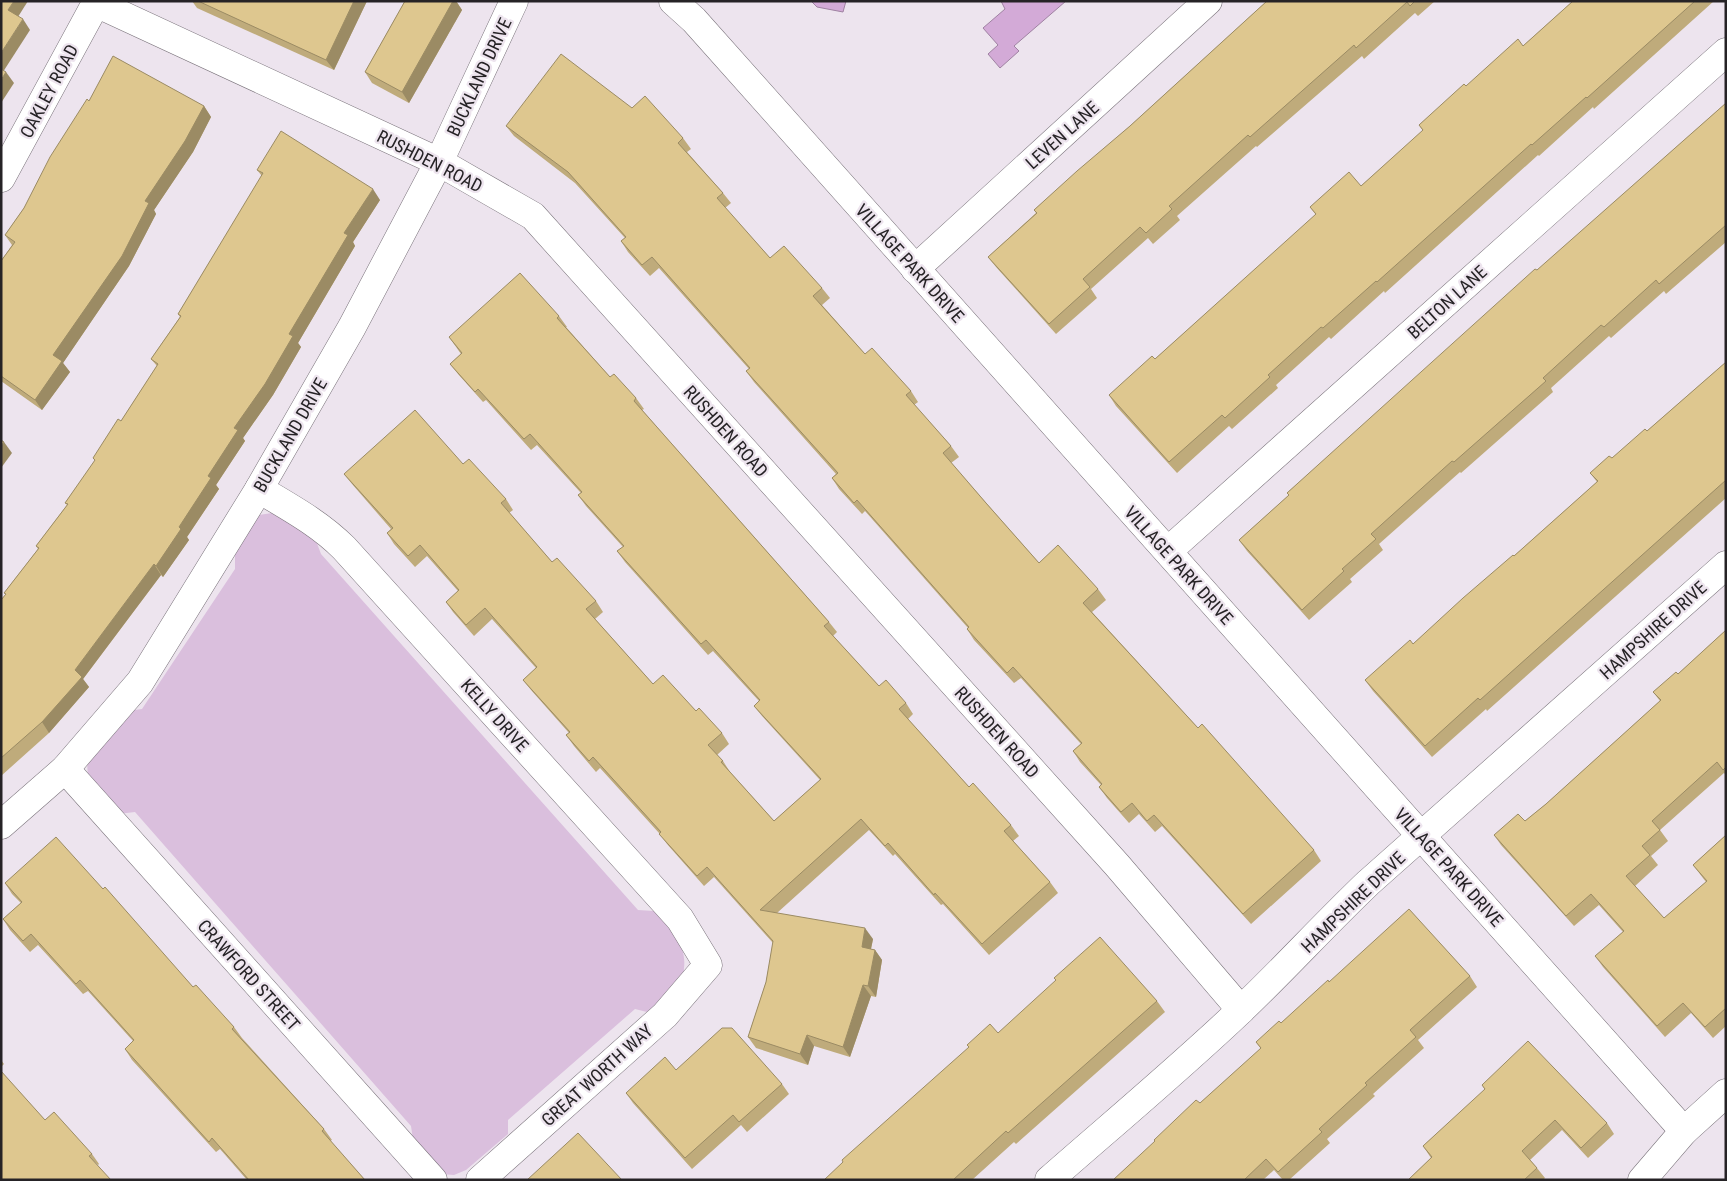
<svg xmlns="http://www.w3.org/2000/svg" width="1727" height="1181" font-family="'Roboto Condensed',sans-serif">
  <style>
    .green { fill: #dabfdd }
    .water { fill: #d3aad7; stroke: #9f82a2 }
    .lines { fill: none; stroke-linecap: round; stroke-linejoin: round }
    .minor-casing { stroke: #7a737b; stroke-width: 29 }
    .minor { stroke: #fff; stroke-width: 28 }
    .wall { fill: #bfab7b }
    .shaded-wall { fill: #9b8b64 }
    .building { fill: #dec78f; stroke: #9b8b64 }
    .labels { text-anchor: middle; dominant-baseline: central; stroke-width: 4.5; stroke-linejoin: round; paint-order: stroke }
    .street-label { font-size: 18px; fill: #262326; stroke: #ede4ee }
  </style>
  <rect width="100%" height="100%" fill="#ede4ee"/>
  <path class="green" d="M272,513L315,538L321,554L638,910L654,911C669,929 687,942 684,968C684,971 683,976 682,979C675,990 657,1003 647,1012L635,1009L508,1120V1134L466,1170L454,1175L441,1174L414,1146L411,1126L135,812L118,814L88,779L87,761L128,711L142,709L235,569V546L250,521L259,515Z"/>
  <g class="water">
    <polygon points="811,1 846,1 843,12 817,7"/>
    <polygon points="1001,1 1066,1 1014,46 1019,51 1000,68 988,54 998,45 983,28 1005,9"/>
  </g>
  <g class="lines">
    <defs>
      <g id="minor">
        <polyline points="673,1 694,20 1684,1131"/>
        <polyline points="1,178 96,3 439,162 533,216 1117,865 1241,1010"/>
        <polyline points="915,269 1208,1"/>
        <path d="M259,489C289,507 319,523 344,548L680,919L708,965L665,1015L480,1180"/>
        <polyline points="1168,551 1726,52"/>
        <polyline points="65,769 433,1180"/>
        <polyline points="1,825 65,769 140,682 259,489 352,327 439,162 514,1"/>
        <path d="M1049,1180C1114,1123 1180,1068 1242,1009C1285,968 1325,924 1368,883L1726,565"/>
        <polyline points="1642,1180 1684,1131 1726,1093"/>
      </g>
    </defs>
    <use href="#minor" class="minor-casing"/>
    <use href="#minor" class="minor"/>
  </g>
  <g class="wall">
    <polygon points="192,1 367,1 334,70 197,8"/>
    <polygon points="405,1 456,1 462,10 409,103 372,83 365,72"/>
    <polygon points="1267,1 1435,1 1418,16 1415,13 1364,59 1362,56 1257,147 1256,146 1177,216 1180,220 1153,244 1148,238 1091,289 1097,298 1056,334 996,267 988,257 1036,213 1034,210 1130,126"/>
    <polygon points="1573,1 1714,1 1594,109 1593,107 1539,156 1538,155 1385,293 1384,291 1331,339 1329,337 1276,385 1278,388 1232,429 1229,426 1177,473 1116,406 1109,395 1155,359 1316,215 1310,207 1361,186 1423,131 1419,125 1466,86 1523,46"/>
    <polygon points="89,101 204,106 211,117 193,152 154,210 156,214 129,266 63,363 70,372 42,410 1,381 1,261 12,245 5,235 24,208"/>
    <polygon points="1726,103 1726,242 1666,294 1664,291 1611,338 1609,336 1551,388 1553,392 1461,473 1460,472 1379,544 1383,550 1350,579 1352,582 1309,620 1247,551 1239,540 1289,495 1287,493"/>
    <polygon points="632,108 683,138 691,149 687,152 723,193 731,203 725,208 770,258 822,288 830,298 822,305 865,354 911,391 918,402 914,405 951,446 959,457 951,463 1039,563 1098,589 1106,600 1092,612 1198,728 1314,850 1321,861 1251,924 1162,826 1155,832 1139,814 1129,823 1107,798 1099,787 1101,785 1080,762 1073,751 1081,744 1021,678 1014,683 974,640 967,629 968,628 865,511 862,514 839,489 832,478 836,474 754,382 746,371 749,369 659,268 650,276 628,252 621,241 625,238 575,183 514,136 506,126"/>
    <polygon points="257,170 380,200 353,242 355,246 298,343 301,347 273,395 243,438 245,441 216,485 219,489 187,537 189,540 163,577 161,575 83,679 89,687 49,733 1,776 1,600 6,595 4,593 38,549 36,546 67,505 65,503 95,461 93,458 121,421 157,366 151,359 180,317 178,314 262,176"/>
    <polygon points="559,316 567,327 566,327 610,377 636,398 644,409 642,410 829,622 837,632 833,636 879,686 906,703 913,714 908,719 969,787 1011,825 1019,836 1013,841 1050,882 1058,893 989,955 943,904 941,905 895,854 893,856 869,830 777,913 873,939 871,949 875,950 882,960 876,997 871,996 850,1057 814,1046 808,1065 756,1048 748,1037 766,982 773,943 714,877 704,886 667,844 659,833 600,768 596,772 574,746 566,735 569,733 531,690 523,680 536,668 492,619 474,636 453,612 446,602 458,591 427,556 415,567 394,544 387,533 391,529 352,484 344,474 463,464 506,499 513,510 509,513 552,562 596,601 603,612 595,619 653,684 696,711 722,733 729,744 717,755 723,761 730,772 774,821 820,780 762,716 754,706 759,701 713,651 708,655 625,562 617,551 623,547 586,506 578,495 581,493 537,445 531,450 486,400 483,402 458,374 450,364 461,354 449,337"/>
    <polygon points="1726,362 1726,498 1487,711 1486,709 1432,757 1373,691 1365,680 1413,644 1514,556 1597,482 1590,473 1612,458 1647,431"/>
    <polygon points="1726,630 1726,775 1724,773 1660,830 1668,841 1651,856 1658,865 1635,886 1664,918 1706,882 1693,865 1726,835 1726,1026 1713,1038 1691,1013 1665,1037 1603,967 1595,956 1623,932 1599,905 1574,926 1501,845 1494,835 1525,821 1546,804 1660,701 1653,692 1678,674"/>
    <polygon points="5,883 103,889 193,987 234,1027 242,1038 324,1129 332,1140 330,1141 365,1180 247,1180 220,1149 216,1152 132,1060 125,1049 133,1041 88,991 83,994 38,945 30,952 10,930 3,919 21,903 12,894"/>
    <polygon points="1470,976 1477,987 1418,1040 1424,1048 1373,1094 1375,1096 1327,1139 1330,1143 1289,1180 1283,1180 1274,1170 1263,1180 1113,1180 1261,1049 1256,1042 1281,1023 1329,982"/>
    <polygon points="1157,1001 1165,1012 1016,1144 1014,1142 972,1180 824,1180 998,1033"/>
    <polygon points="1,1060 4,1064 1,1067"/>
    <polygon points="676,1070 782,1084 789,1094 747,1132 741,1125 692,1169 633,1103 626,1093"/>
    <polygon points="1482,1085 1607,1123 1614,1134 1588,1158 1562,1130 1530,1160 1537,1168 1545,1178 1543,1180 1408,1180 1431,1158 1423,1146 1485,1090"/>
    <polygon points="45,1120 92,1154 99,1164 98,1165"/>
  </g>
  <g class="shaded-wall">
    <polygon points="14,1 28,1 16,20 8,10"/>
    <polygon points="354,1 367,1 334,70 326,60"/>
    <polygon points="453,1 456,1 462,10 409,103 402,92"/>
    <polygon points="23,19 30,30 1,75 1,53"/>
    <polygon points="6,72 14,83 1,103 1,80"/>
    <polygon points="204,106 211,117 193,152 154,210 156,214 129,266 63,363 70,372 42,410 35,400 53,355 145,201"/>
    <polygon points="373,189 380,200 353,242 355,246 298,343 301,347 273,395 243,438 245,441 216,485 219,489 187,537 189,540 163,577 156,566 179,527 234,428 289,334 344,233"/>
    <polygon points="4,442 12,453 1,468 1,446"/>
    <polygon points="154,564 161,575 83,679 89,687 49,733 42,722 75,670"/>
    <polygon points="865,928 873,939 869,958 862,947"/>
    <polygon points="875,950 882,960 876,997 868,986"/>
    <polygon points="863,985 871,996 850,1057 843,1047"/>
    <polygon points="807,1035 814,1046 808,1065 800,1054"/>
  </g>
  <g class="building">
    <polygon points="1,1 14,1 8,10 23,19 1,53"/>
    <polygon points="198,1 354,1 326,60"/>
    <polygon points="405,1 453,1 402,92 365,72"/>
    <polygon points="1267,1 1415,1 1410,6 1407,2 1356,48 1354,45 1250,137 1248,135 1169,206 1172,209 1146,233 1140,227 1083,279 1090,287 1049,324 988,257 1037,213 1034,210 1077,171 1130,126"/>
    <polygon points="1573,1 1695,1 1587,98 1586,97 1532,145 1531,144 1377,282 1376,281 1323,328 1321,327 1268,375 1270,377 1225,418 1222,415 1169,462 1109,395 1152,356 1155,359 1316,214 1310,207 1349,172 1361,186 1423,130 1419,125 1464,84 1466,86 1518,39 1523,46"/>
    <polygon points="561,54 632,108 645,96 683,138 678,143 723,193 717,198 770,258 784,246 822,288 813,296 865,354 872,348 911,391 906,395 951,446 943,453 986,503 1039,563 1058,545 1098,589 1083,603 1198,728 1202,724 1314,850 1243,914 1154,815 1147,821 1132,803 1121,812 1099,787 1102,784 1073,751 1082,743 1013,667 1007,673 967,629 969,627 857,500 854,503 832,478 838,473 746,371 750,368 652,257 642,265 621,241 626,237 568,172 506,126"/>
    <polygon points="113,56 204,106 185,141 145,201 149,203 122,256 53,355 62,361 35,400 1,376 1,261 15,242 5,235 24,208 50,157 87,99 89,101"/>
    <polygon points="1,69 6,72 1,80"/>
    <polygon points="1726,103 1726,225 1659,284 1656,280 1604,327 1601,325 1543,378 1546,381 1454,462 1452,461 1371,534 1376,539 1342,569 1344,571 1302,610 1239,540 1289,495 1287,493 1535,269 1537,270"/>
    <polygon points="281,131 373,189 344,233 348,235 289,334 293,336 265,384 234,428 238,430 208,476 211,478 179,527 181,529 156,566 154,564 75,670 82,677 42,722 1,758 1,600 6,594 4,593 39,548 36,546 68,504 65,503 95,460 93,458 118,419 121,421 158,364 151,359 181,316 178,314 263,173 257,170"/>
    <polygon points="520,273 559,316 557,318 610,377 614,374 636,398 634,401 829,622 824,626 879,686 886,680 906,703 899,709 969,787 973,783 1011,825 1004,831 1050,882 982,944 935,893 934,895 888,843 885,846 861,819 760,910 865,928 862,947 875,950 868,986 863,985 843,1047 807,1035 800,1054 748,1037 766,982 773,941 707,867 697,876 659,834 661,832 593,757 589,761 566,735 570,732 523,680 537,667 485,608 466,625 446,602 459,590 420,545 408,556 387,533 393,528 344,474 415,410 463,464 469,459 506,499 501,503 552,562 557,558 596,601 586,609 653,684 663,675 696,711 699,708 722,733 708,745 723,761 721,762 774,821 821,779 754,706 760,700 706,640 701,644 617,551 624,546 578,495 582,492 530,434 524,439 478,389 475,392 450,364 462,353 449,337"/>
    <polygon points="1726,362 1726,480 1480,700 1478,698 1425,746 1365,680 1410,640 1413,644 1463,598 1513,555 1514,556 1598,481 1590,473 1609,456 1612,458 1645,429 1647,431"/>
    <polygon points="1,440 4,442 1,446"/>
    <polygon points="1726,630 1726,767 1723,770 1717,762 1652,821 1660,830 1642,846 1650,855 1626,876 1664,918 1707,881 1693,865 1726,835 1726,1008 1705,1027 1683,1003 1657,1026 1595,956 1624,931 1591,894 1566,916 1494,835 1518,814 1525,821 1546,804 1661,700 1653,692 1676,672 1678,674"/>
    <polygon points="56,837 103,889 105,887 193,987 196,985 234,1027 232,1029 324,1129 322,1131 365,1180 249,1180 212,1138 209,1142 125,1049 134,1040 80,980 76,984 31,934 23,941 3,919 22,902 5,883"/>
    <polygon points="1409,909 1470,976 1410,1030 1416,1037 1365,1083 1367,1085 1319,1129 1322,1132 1278,1172 1266,1159 1244,1180 1113,1180 1155,1141 1154,1140 1196,1100 1200,1103 1261,1048 1256,1042 1279,1021 1281,1023 1328,980 1329,982"/>
    <polygon points="1100,937 1157,1001 1008,1133 1006,1131 953,1180 824,1180 843,1162 842,1160 969,1047 967,1045 990,1024 998,1033 1056,980 1054,978"/>
    <polygon points="722,1028 732,1028 782,1084 739,1122 733,1115 685,1158 626,1093 665,1057 676,1070"/>
    <polygon points="1528,1041 1607,1123 1581,1148 1555,1120 1522,1151 1537,1168 1524,1180 1408,1180 1432,1157 1423,1146 1485,1089 1482,1085"/>
    <polygon points="1,1071 45,1120 54,1112 92,1154 89,1156 111,1180 1,1180"/>
    <polygon points="578,1133 622,1180 527,1180"/>
  </g>
  <g class="labels">
    <g class="street-label">
      <text transform="translate(479 77) rotate(-65)">BUCKLAND DRIVE</text>
      <text transform="translate(49 91) rotate(-62)">OAKLEY ROAD</text>
      <text transform="translate(1062 135) rotate(-42)">LEVEN LANE</text>
      <text transform="translate(430 161) rotate(27)">RUSHDEN ROAD</text>
      <text transform="translate(910 263) rotate(48)">VILLAGE PARK DRIVE</text>
      <text transform="translate(1447 302) rotate(-42)">BELTON LANE</text>
      <text transform="translate(726 431) rotate(48)">RUSHDEN ROAD</text>
      <text transform="translate(290 435) rotate(-60)">BUCKLAND DRIVE</text>
      <text transform="translate(1179 565) rotate(48)">VILLAGE PARK DRIVE</text>
      <text transform="translate(1653 630) rotate(-42)">HAMPSHIRE DRIVE</text>
      <text transform="translate(495 715) rotate(48)">KELLY DRIVE</text>
      <text transform="translate(997 732) rotate(48)">RUSHDEN ROAD</text>
      <text transform="translate(1449 867) rotate(48)">VILLAGE PARK DRIVE</text>
      <text transform="translate(1353 902) rotate(-44)">HAMPSHIRE DRIVE</text>
      <text transform="translate(249 975) rotate(48)">CRAWFORD STREET</text>
      <text transform="translate(597 1075) rotate(-42)">GREAT WORTH WAY</text>
    </g>
  </g>
  <rect width="1727" height="1181" fill="none" stroke="#262326" stroke-width="5"/>
</svg>
